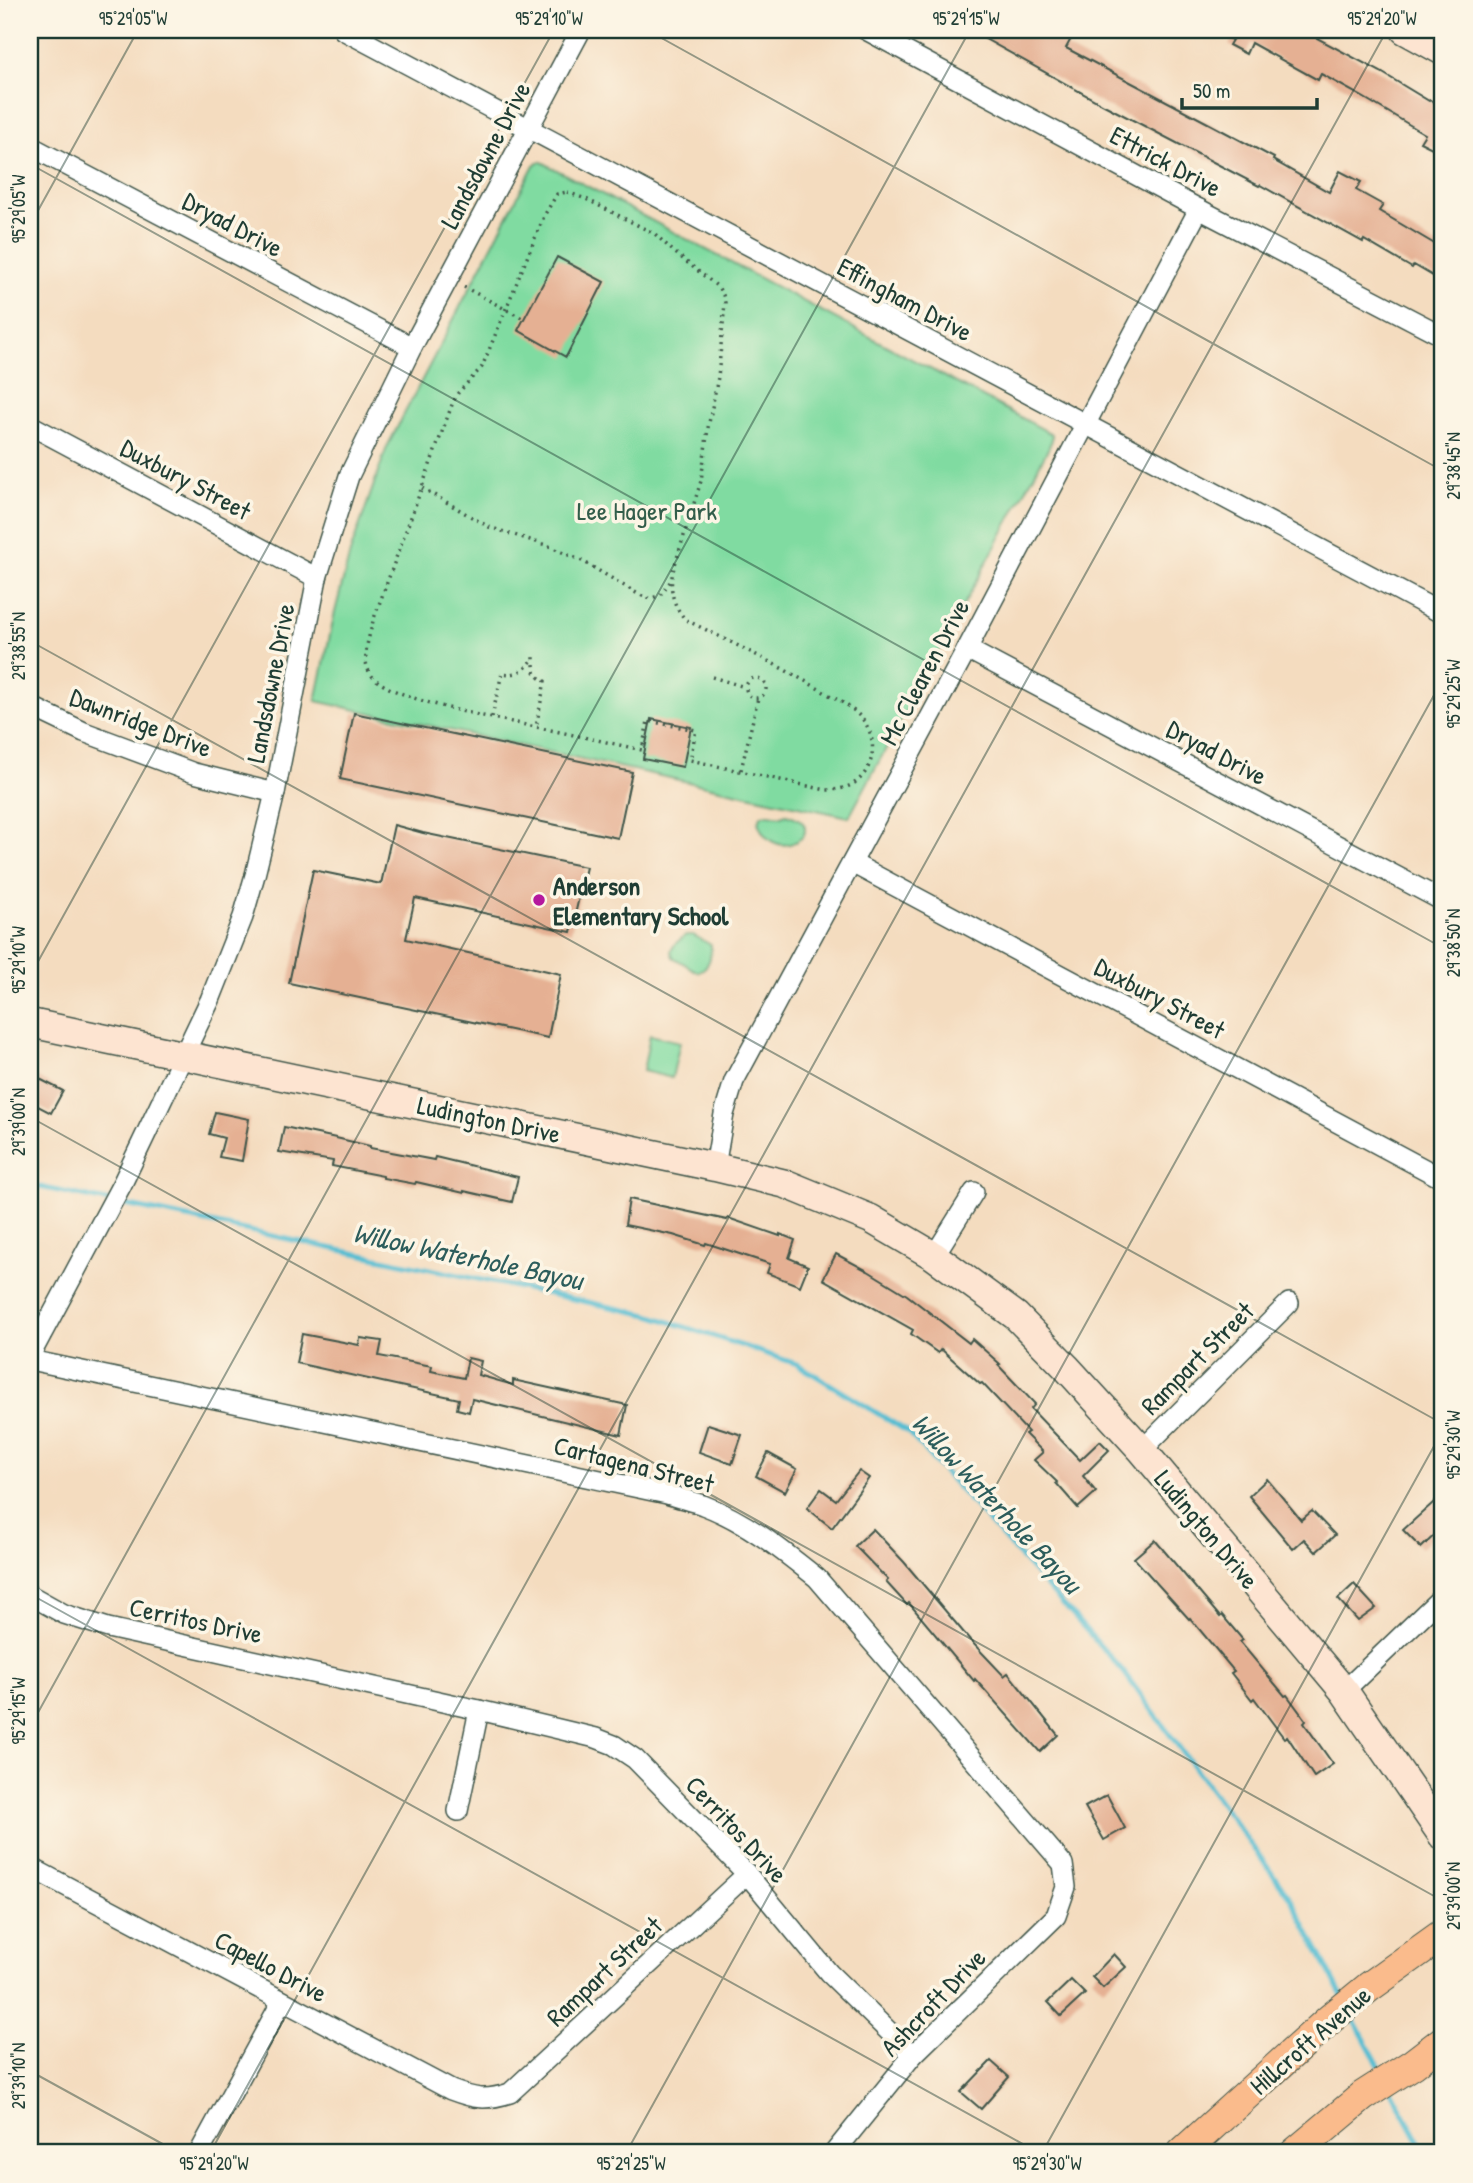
<svg xmlns="http://www.w3.org/2000/svg" width="1473" height="2183" font-family="'Patrick Hand',sans-serif">
  <style>
    .green { fill: #80dba1; stroke: #508c6a; stroke-width: 2 }
    .lines { fill: none; stroke-linecap: round; stroke-linejoin: round }
    .stream { stroke: #55bdd2; stroke-width: 5 }
    .building { fill: #e5b093 }
    .street-casing { stroke: #3f5549; stroke-width: 22 }
    .secondary-casing { stroke: #3f5549; stroke-width: 31 }
    .primary-casing { stroke: #3f5549; stroke-width: 32 }
    .path { stroke: #3f5549; stroke-width: 3.5; stroke-dasharray: 2 5; stroke-linecap: butt }
    .street { stroke: #fff; stroke-width: 19 }
    .secondary { stroke: #fde4d1; stroke-width: 28 }
    .primary { stroke: #fabb8c; stroke-width: 30 }
    .ticks { fill: none; stroke: #1f3d34; stroke-width: 2; stroke-opacity: 0.45 }
    .poi-dot { fill: #b5179e; stroke: #fcf5e5; stroke-width: 2.5 }
    .labels { text-anchor: middle; dominant-baseline: central; stroke-width: 7; stroke-linejoin: round; paint-order: stroke }
    .street-label { font-size: 26px; fill: #1f3d34; stroke: #fcf5e5 }
    .park-label { font-size: 26px; fill: #325d4a; stroke: #fcf5e5 }
    .poi-label { font-size: 26px; font-weight: bold; fill: #1f3d34; stroke: #fcf5e5; text-anchor: start }
    .water-label { font-size: 28px; font-style: italic; fill: #2c5d5c; stroke: #fcf5e5 }
    .neatline { fill: none; stroke: #1f3d34; stroke-width: 2.5 }
    .ticks-label { font-size: 18px; text-anchor: middle; fill: #1f3d34 }
  </style>
  <rect width="100%" height="100%" fill="#fcf5e5"/>
  <filter id="ink" filterUnits="userSpaceOnUse"><feTurbulence type="fractalNoise" baseFrequency=".0143" numOctaves="2"/><feDisplacementMap in="SourceGraphic" scale="14" xChannelSelector="R" yChannelSelector="G"/><feConvolveMatrix kernelMatrix="1 2 1 2 8 2 1 2 1" color-interpolation-filters="sRGB"/></filter>
  <filter id="wash" filterUnits="userSpaceOnUse"><feTurbulence type="fractalNoise" baseFrequency=".00686" numOctaves="4" result="noise"/><feDisplacementMap in="SourceGraphic" scale="28" xChannelSelector="R" yChannelSelector="G"/><feGaussianBlur stdDeviation="1.57" result="paint"/><feColorMatrix in="noise" values="0 0 0 0 0 0 0 0 0 0 0 0 0 0 0 0 0 1.4 0 .05"/><feComposite in="paint" operator="in"/></filter>
  <g filter="url(#wash)">
    <rect width="100%" height="100%" fill="#f4dcbf"/>
    <g class="green">
      <polygon points="538,162 542,162 1052,434 1052,440 1048,449 849,817 316,701 334,616 350,553 387,447 534,165"/>
      <path d="M769,814L781,816L786,814C836,827 774,871 758,822L762,815Z"/>
      <path d="M686,935H693L711,945C711,958 710,966 698,972L673,957L671,951L675,944Z"/>
      <polygon points="650,1035 680,1042 672,1078 643,1071"/>
    </g>
    <g class="lines">
      <g class="stream">
        <polyline points="30,1185 107,1201"/>
        <polyline points="116,1203 649,1315 797,1364 908,1432 1123,1671 1291,1899 1342,1996"/>
        <polyline points="1351,2014 1383,2073"/>
        <polyline points="1390,2088 1425,2153"/>
      </g>
    </g>
    <g id="blocks">
      <g class="building">
        <polygon points="969,30 1058,30 1072,37 1066,48 1274,158 1273,160 1329,192 1340,171 1361,182 1356,190 1383,205 1379,211 1443,249 1443,282 1414,265 1412,268 1364,240 1363,242 1260,185 1259,186 1104,105"/>
        <polygon points="1213,30 1302,30 1381,72 1429,101 1430,100 1443,107 1443,138 1436,150 1420,142 1425,134 1361,96 1321,74 1318,80 1251,43 1246,54 1229,45 1232,40"/>
        <polygon points="557,257 604,282 566,357 518,330"/>
        <polygon points="354,713 632,772 618,838 340,779"/>
        <polygon points="651,719 691,727 683,767 643,759"/>
        <polygon points="394,825 423,833 586,867 571,932 415,898 406,939 561,974 548,1038 289,983 313,870 381,884"/>
        <polygon points="30,1074 63,1091 51,1113 30,1102"/>
        <polygon points="215,1112 249,1119 242,1161 219,1157 224,1138 209,1134"/>
        <polygon points="284,1127 336,1138 370,1146 370,1148 434,1160 435,1157 518,1177 512,1202 464,1191 464,1193 416,1182 415,1184 383,1178 383,1176 332,1166 333,1161 279,1152"/>
        <polygon points="629,1199 727,1220 728,1218 780,1236 780,1234 795,1240 789,1258 808,1266 800,1286 767,1273 770,1264 706,1243 705,1245 673,1235 625,1225"/>
        <polygon points="836,1254 868,1271 907,1295 969,1343 972,1339 1000,1364 998,1365 1035,1404 1031,1409 1080,1460 1100,1441 1109,1450 1083,1476 1096,1492 1078,1508 1056,1483 1057,1482 1034,1460 1043,1452 1025,1434 1028,1432 982,1383 980,1384 941,1349 938,1353 911,1334 913,1330 823,1279"/>
        <polygon points="302,1334 359,1345 360,1338 382,1341 379,1356 432,1366 431,1371 464,1378 468,1358 481,1361 478,1375 513,1385 513,1380 627,1405 621,1435 472,1399 469,1412 457,1409 459,1399 296,1363"/>
        <polygon points="708,1424 742,1435 732,1464 699,1452"/>
        <polygon points="768,1453 797,1469 785,1492 756,1476"/>
        <polygon points="859,1471 869,1478 832,1528 807,1508 821,1489 836,1500"/>
        <polygon points="1267,1479 1301,1520 1312,1511 1335,1535 1316,1552 1304,1539 1293,1549 1249,1496"/>
        <polygon points="1443,1494 1443,1527 1421,1548 1403,1530"/>
        <polygon points="873,1529 904,1562 970,1640 1004,1676 1008,1673 1058,1735 1040,1752 975,1679 974,1681 909,1603 907,1605 886,1582 888,1580 855,1546"/>
        <polygon points="1155,1540 1220,1617 1222,1615 1243,1640 1240,1642 1285,1696 1287,1695 1306,1721 1304,1723 1333,1764 1314,1777 1287,1736 1284,1738 1254,1698 1252,1700 1231,1673 1234,1671 1190,1618 1189,1619 1134,1558"/>
        <polygon points="1354,1584 1376,1608 1358,1621 1338,1599"/>
        <polygon points="1107,1795 1125,1828 1104,1840 1085,1807"/>
        <polygon points="1114,1954 1126,1967 1103,1988 1092,1977"/>
        <polygon points="1071,1980 1085,1994 1061,2016 1048,2002"/>
        <polygon points="991,2061 1009,2077 981,2109 961,2092"/>
      </g>
    </g>
  </g>
  <g filter="url(#ink)">
    <use href="#blocks" fill-opacity="0" stroke="#3f5549" stroke-width="2"/>
    <g class="lines">
      <defs>
        <g id="street">
          <polyline points="343,30 1443,614"/>
          <polyline points="866,30 1199,209 1443,336"/>
          <polyline points="30,146 412,347"/>
          <polyline points="30,425 317,578"/>
          <polyline points="967,649 1443,901"/>
          <polyline points="30,706 84,732 194,773 275,793"/>
          <polyline points="852,863 1443,1179"/>
          <polyline points="715,1167 724,1114 734,1081 967,649 1199,209"/>
          <polyline points="934,1256 974,1192"/>
          <polyline points="30,1356 122,1184 210,1000 243,917 255,875 275,793 317,578 349,476 412,347 581,30"/>
          <path d="M30,1360L667,1494C679,1498 691,1501 703,1505C746,1521 782,1550 817,1578L1063,1864L1066,1887L1056,1916L913,2055L834,2153"/>
          <polyline points="1142,1450 1289,1303"/>
          <polyline points="30,1595 64,1614 108,1628 479,1710 596,1738 614,1745 635,1759 747,1874 829,1973 913,2055"/>
          <polyline points="1344,1691 1443,1596"/>
          <polyline points="458,1811 479,1710"/>
          <path d="M30,1867L451,2090C475,2099 485,2101 510,2093L747,1874"/>
          <polyline points="30,2150 36,2153"/>
          <polyline points="199,2153 282,2001"/>
        </g>
        <g id="secondary">
          <polyline points="1405,30 1443,51"/>
          <polyline points="30,1023 715,1167 786,1184 871,1219 934,1256 1016,1316 1066,1367 1142,1450 1344,1691 1443,1836"/>
        </g>
        <g id="primary">
          <polyline points="1182,2153 1330,2019 1369,1987 1443,1934"/>
          <polyline points="1295,2153 1363,2096 1413,2064 1443,2041"/>
        </g>
      </defs>
      <use href="#street" class="street-casing"/>
      <use href="#secondary" class="secondary-casing"/>
      <use href="#primary" class="primary-casing"/>
      <g class="path">
        <path d="M567,192L586,199L655,234L673,251L718,287L723,295L725,303L718,377L708,428L701,481L673,571C669,590 673,606 686,620C731,642 776,664 819,689C834,698 852,706 863,720C875,735 876,758 864,774C854,787 841,790 826,790L690,760L696,730L648,721L642,750C602,741 561,732 521,724C489,717 394,700 373,677C359,662 369,639 373,621L453,402L458,393L482,367L545,214L557,194Z"/>
        <polyline points="464,287 524,319"/>
        <polyline points="422,488 489,527 549,546 584,562 638,594 650,599 660,595 670,582"/>
        <polyline points="712,677 745,687"/>
        <circle cx="756" cy="688" r="10"/>
        <path d="M492,717L502,673C518,676 526,670 534,657C534,668 533,676 545,681L536,727"/>
        <polyline points="741,770 758,698"/>
      </g>
      <use href="#street" class="street"/>
      <use href="#secondary" class="secondary"/>
      <use href="#primary" class="primary"/>
    </g>
  </g>
  <path class="ticks" d="M647,30L1443,471M30,164L1443,948M30,225L138,30M30,641L1443,1424M30,976L554,30M30,1117L1443,1901M30,1594L1039,2153M30,1727L970,30M30,2071L179,2153M210,2153L1387,30M626,2153L1443,679M1042,2153L1443,1430"/>
  <circle class="poi-dot" cx="539" cy="900" r="7"/>
  <g class="labels">
    <g class="street-label">
      <text transform="translate(485 155) rotate(-62)">Landsdowne Drive</text>
      <text transform="translate(1166 161) rotate(28)">Ettrick Drive</text>
      <text transform="translate(233 224) rotate(28)">Dryad Drive</text>
      <text transform="translate(905 299) rotate(28)">Effingham Drive</text>
      <text transform="translate(186 479) rotate(28)">Duxbury Street</text>
      <text transform="translate(924 672) rotate(-62)">Mc Clearen Drive</text>
      <text transform="translate(270 683) rotate(-79)">Landsdowne Drive</text>
      <text transform="translate(141 722) rotate(21)">Dawnridge Drive</text>
      <text transform="translate(1217 752) rotate(28)">Dryad Drive</text>
      <text transform="translate(1160 998) rotate(28)">Duxbury Street</text>
      <text transform="translate(489 1119) rotate(12)">Ludington Drive</text>
      <text transform="translate(1197 1358) rotate(-45)">Rampart Street</text>
      <text transform="translate(634 1464) rotate(14)">Cartagena Street</text>
      <text transform="translate(1207 1529) rotate(50)">Ludington Drive</text>
      <text transform="translate(196 1620) rotate(12)">Cerritos Drive</text>
      <text transform="translate(737 1829) rotate(47)">Cerritos Drive</text>
      <text transform="translate(271 1966) rotate(28)">Capello Drive</text>
      <text transform="translate(604 1971) rotate(-43)">Rampart Street</text>
      <text transform="translate(933 2002) rotate(-46)">Ashcroft Drive</text>
      <text transform="translate(1310 2040) rotate(-41)">Hillcroft Avenue</text>
    </g>
    <g class="park-label">
      <text x="647" y="510">Lee Hager Park</text>
    </g>
    <g class="poi-label">
      <text x="553" y="885">Anderson<tspan x="553" dy="30">Elementary School</tspan></text>
    </g>
    <g class="water-label">
      <text transform="translate(468 1256) rotate(12)">Willow Waterhole Bayou</text>
      <text transform="translate(997 1503) rotate(47)">Willow Waterhole Bayou</text>
    </g>
  </g>
  <rect width="1473" height="2183" fill="none" stroke="#fcf5e5" stroke-width="77"/>
  <path d="M1182 98v10h135v-10" fill="none" stroke="#1f3d34" stroke-width="3.5"/>
  <text x="1193" y="98" font-size="21" fill="#1f3d34" stroke="#fcf5e5" stroke-width="5" paint-order="stroke">50 m</text>
  <rect x="38" y="38" width="1396" height="2106" class="neatline"/>
  <g class="ticks-label">
    <text x="133" y="25">95°29'05"W</text>
    <text x="549" y="25">95°29'10"W</text>
    <text x="966" y="25">95°29'15"W</text>
    <text x="1382" y="25">95°29'20"W</text>
    <text transform="translate(19 209) rotate(-90)" y="6">95°29'05"W</text>
    <text transform="translate(1454 466) rotate(-90)" y="6">29°38'45"N</text>
    <text transform="translate(19 646) rotate(-90)" y="6">29°38'55"N</text>
    <text transform="translate(1454 694) rotate(-90)" y="6">95°29'25"W</text>
    <text transform="translate(1454 943) rotate(-90)" y="6">29°38'50"N</text>
    <text transform="translate(19 960) rotate(-90)" y="6">95°29'10"W</text>
    <text transform="translate(19 1122) rotate(-90)" y="6">29°39'00"N</text>
    <text transform="translate(1454 1445) rotate(-90)" y="6">95°29'30"W</text>
    <text transform="translate(19 1711) rotate(-90)" y="6">95°29'15"W</text>
    <text transform="translate(1454 1896) rotate(-90)" y="6">29°39'00"N</text>
    <text transform="translate(19 2076) rotate(-90)" y="6">29°39'10"N</text>
    <text x="214" y="2170">95°29'20"W</text>
    <text x="631" y="2170">95°29'25"W</text>
    <text x="1047" y="2170">95°29'30"W</text>
  </g>
</svg>
